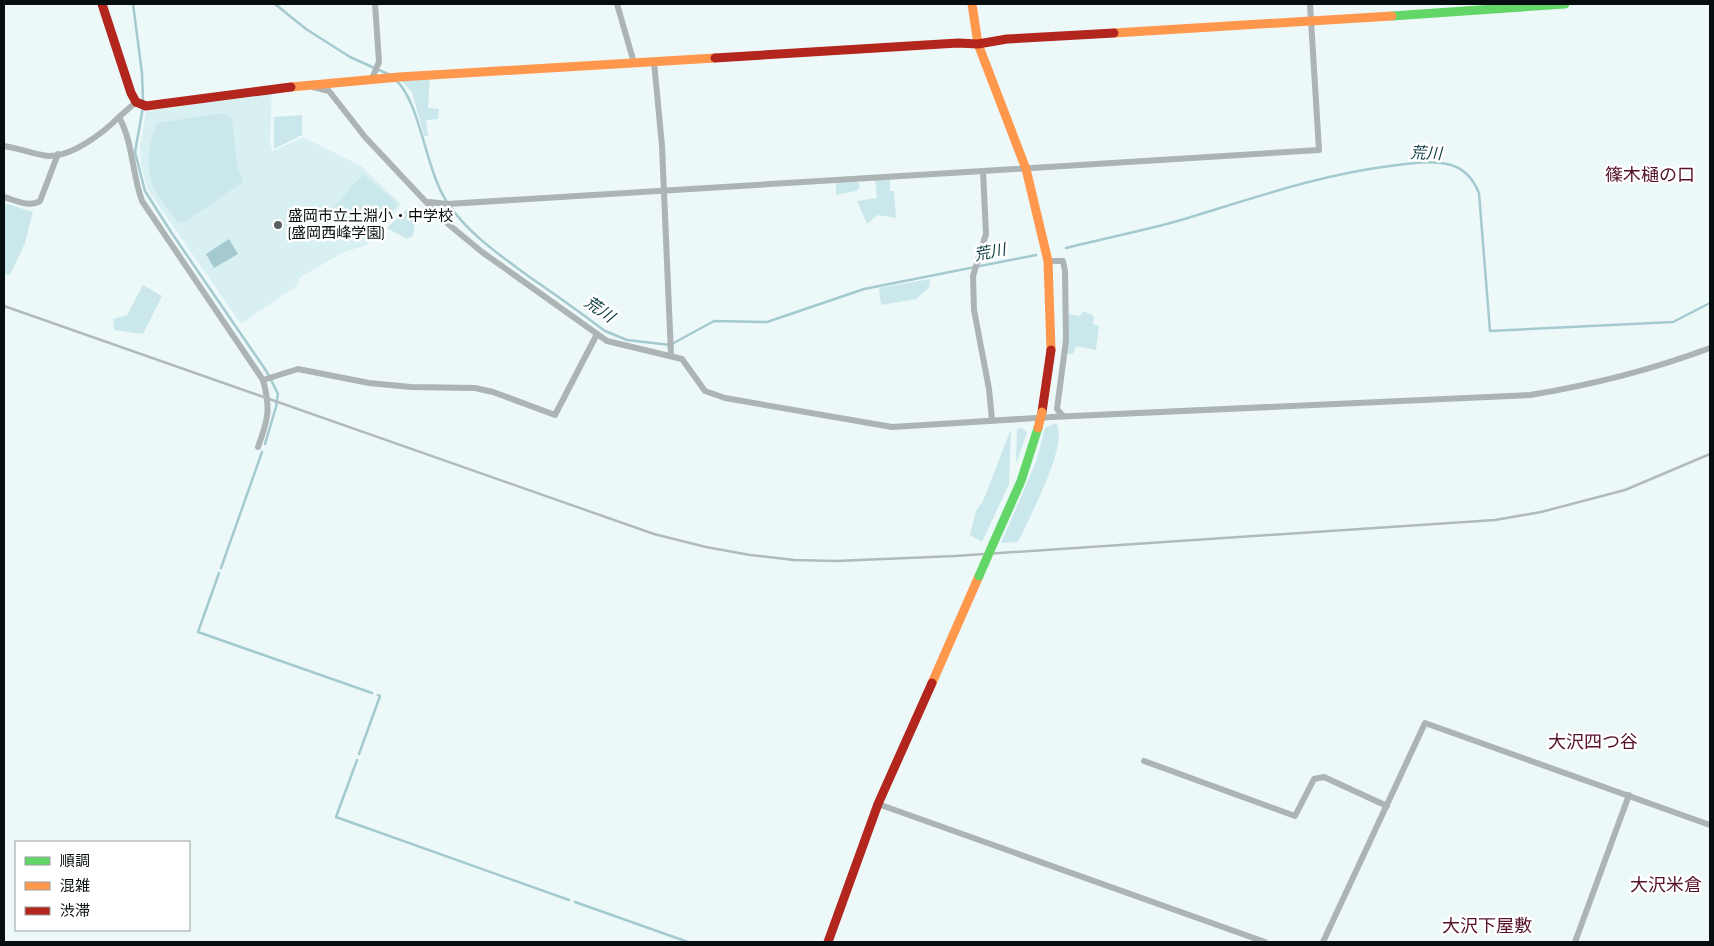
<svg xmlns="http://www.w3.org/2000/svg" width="1714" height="946" font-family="'Sofia Sans Condensed','Noto Sans JP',sans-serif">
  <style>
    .built { fill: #d9f0f2 }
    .green { fill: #cae8eb }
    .water { fill: #a4cacf }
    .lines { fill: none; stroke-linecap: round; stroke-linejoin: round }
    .stream { stroke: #a4cacf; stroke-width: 2.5 }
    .street { stroke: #acb4b5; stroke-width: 6 }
    .fast { stroke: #63d668; stroke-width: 9 }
    .slow { stroke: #ff974d; stroke-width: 9 }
    .jam { stroke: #b3261e; stroke-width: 9 }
    .rail { stroke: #b2bbbb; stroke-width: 2.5 }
    .fast-bridge { stroke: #63d668; stroke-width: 9 }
    .slow-bridge { stroke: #ff974d; stroke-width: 9 }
    .poi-dot { fill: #576061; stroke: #fff; stroke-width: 2 }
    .labels { text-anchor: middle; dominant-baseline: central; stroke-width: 5; stroke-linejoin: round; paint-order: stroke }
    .poi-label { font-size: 15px; fill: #060e0f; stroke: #fff; text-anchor: start }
    .water-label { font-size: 16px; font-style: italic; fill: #0d3d42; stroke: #fff }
    .quarter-label { font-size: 18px; fill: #56122b; stroke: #fff }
  </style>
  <rect width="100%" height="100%" fill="#edf8f9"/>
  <polygon class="built" points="272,92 270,142 273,151 303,137 361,166 401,204 367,245 344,252 299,278 298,285 241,324 148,190 141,165 140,146 146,112"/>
  <g class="green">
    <polygon points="430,77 428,108 439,109 438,119 426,120 428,136 424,136 412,92 400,79"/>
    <path d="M222,113L232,119L237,165L243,182L185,222H178C171,212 162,202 156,192C145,173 148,142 157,123Z"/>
    <polygon points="302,115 302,135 274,149 274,117"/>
    <polygon points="363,174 398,204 370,237 334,207"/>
    <polygon points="890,179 890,191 894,191 896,218 878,215 867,224 857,201 877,198 875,180"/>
    <polygon points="857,180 860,187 856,191 836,195 836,182"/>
    <polygon points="4,203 33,212 25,243 10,275 4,274"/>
    <polygon points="407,209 416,217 413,236 407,239 387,228"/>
    <polygon points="930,279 929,288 916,299 881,305 879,288"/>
    <polygon points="143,285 162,296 143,334 114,330 113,319 127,315"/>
    <polygon points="1083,311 1094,316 1093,324 1099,326 1096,350 1076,346 1073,354 1067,354 1069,314 1080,316"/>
    <path d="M1056,423C1070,443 1028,520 1018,542L1001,543L1036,462L1045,428Z"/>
    <polygon points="1021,428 1027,432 1016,464 1017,429"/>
    <polygon points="1011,429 1009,484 982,542 970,535 976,511 983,501"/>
  </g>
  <polygon class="water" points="229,239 238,254 214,268 206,254"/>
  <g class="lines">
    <g class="stream">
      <polyline points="133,4 142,73 143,101"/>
      <polyline points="275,4 306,29 350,57 390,75"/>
      <path d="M396,80C421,104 425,169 447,202C469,235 500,255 531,278C556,295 581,313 605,331L627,340L670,345L714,321L767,322L864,289L1036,255"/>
      <polyline points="143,107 135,152 145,191 171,232 267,372 278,394 276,407 265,444"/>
      <path d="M1066,248C1105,238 1143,231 1181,220C1251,199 1318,175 1390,166C1410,163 1432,160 1451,165C1465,169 1474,181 1479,193L1490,331L1673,322L1710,303"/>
      <polyline points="221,568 262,452"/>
      <polyline points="219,573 198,632 372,693"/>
      <polyline points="359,754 380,696 378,695"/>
      <polyline points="357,760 336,817 569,900"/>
      <polyline points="575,902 688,942"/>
    </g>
    <g class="street">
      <polyline points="617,4 634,63"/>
      <polyline points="654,62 662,146 671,355"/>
      <polyline points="371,81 379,62 375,4"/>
      <path d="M313,87L329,91L365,137L442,219L482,252L607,341L682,359L705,391L725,398L892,427L1052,417L1530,395C1592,385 1651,370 1710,348"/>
      <path d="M136,102L119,117C133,142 132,174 142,201L263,380C271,409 268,420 258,447"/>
      <path d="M4,146C19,148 35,155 49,156C73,156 103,133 119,117"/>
      <path d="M4,197C15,200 29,208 40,201L58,154"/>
      <polyline points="429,202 447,204 983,171"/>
      <polyline points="1048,261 1063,261 1065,271 1066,340 1057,409 1063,416"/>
      <polyline points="263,380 298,369 369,383 411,387 475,388 493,392 555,415 597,334"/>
      <polyline points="992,420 989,389 974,310 973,276 986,234 983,171 1319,150 1310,4"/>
      <polyline points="1144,761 1295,816 1314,779 1324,777 1387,806"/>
      <polyline points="878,804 1265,942"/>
      <polyline points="1323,942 1425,723 1710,825"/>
      <polyline points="1575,942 1629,795"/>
    </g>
    <g class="fast">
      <polyline points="1392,16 1565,4"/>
      <polyline points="993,544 1021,481 1038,428"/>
    </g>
    <g class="slow">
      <polyline points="972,4 978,44 1026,169 1048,261 1051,350"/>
      <polyline points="1114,33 1392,16"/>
      <polyline points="291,87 399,77 715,58"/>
      <polyline points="932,683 979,576"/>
    </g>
    <g class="jam">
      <polyline points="102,4 131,93 136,102 146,106 291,87"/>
      <polyline points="715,58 958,43 978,44 1007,39 1114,33"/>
      <polyline points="1042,412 1051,350"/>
      <polyline points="828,942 878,804 932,683"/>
    </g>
    <polyline class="rail" points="4,306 654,534 706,547 750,555 794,560 836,561 955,556 1495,520 1541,512 1625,490 1710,454"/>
    <polyline class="fast-bridge" points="979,576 993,544"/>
    <polyline class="slow-bridge" points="1038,428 1042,412"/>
  </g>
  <circle class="poi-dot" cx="278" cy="225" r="5"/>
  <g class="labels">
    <g class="poi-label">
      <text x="288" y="216">盛岡市立土淵小・中学校<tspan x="288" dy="17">(盛岡西峰学園)</tspan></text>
    </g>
    <g class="water-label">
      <text transform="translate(1426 154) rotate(2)">荒川</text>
      <text transform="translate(990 253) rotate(-11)">荒川</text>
      <text transform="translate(599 310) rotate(35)">荒川</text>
    </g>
    <g class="quarter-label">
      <text x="1650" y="175">篠木樋の口</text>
      <text x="1593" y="742">大沢四つ谷</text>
      <text x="1666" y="885">大沢米倉</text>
      <text x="1487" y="926">大沢下屋敷</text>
    </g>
  </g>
  <rect width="1714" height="946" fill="none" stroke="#060e0f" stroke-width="10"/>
  <rect x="15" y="841" width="175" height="90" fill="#ffffff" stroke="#9b9f9f"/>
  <rect x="25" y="857" width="25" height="8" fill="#63d668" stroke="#9b9f9f"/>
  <text x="60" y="866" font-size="15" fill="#060e0f">順調</text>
  <rect x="25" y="882" width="25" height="8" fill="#ff974d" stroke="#9b9f9f"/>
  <text x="60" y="891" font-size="15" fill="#060e0f">混雑</text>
  <rect x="25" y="907" width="25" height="8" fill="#b3261e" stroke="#9b9f9f"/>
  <text x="60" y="916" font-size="15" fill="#060e0f">渋滞</text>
</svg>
